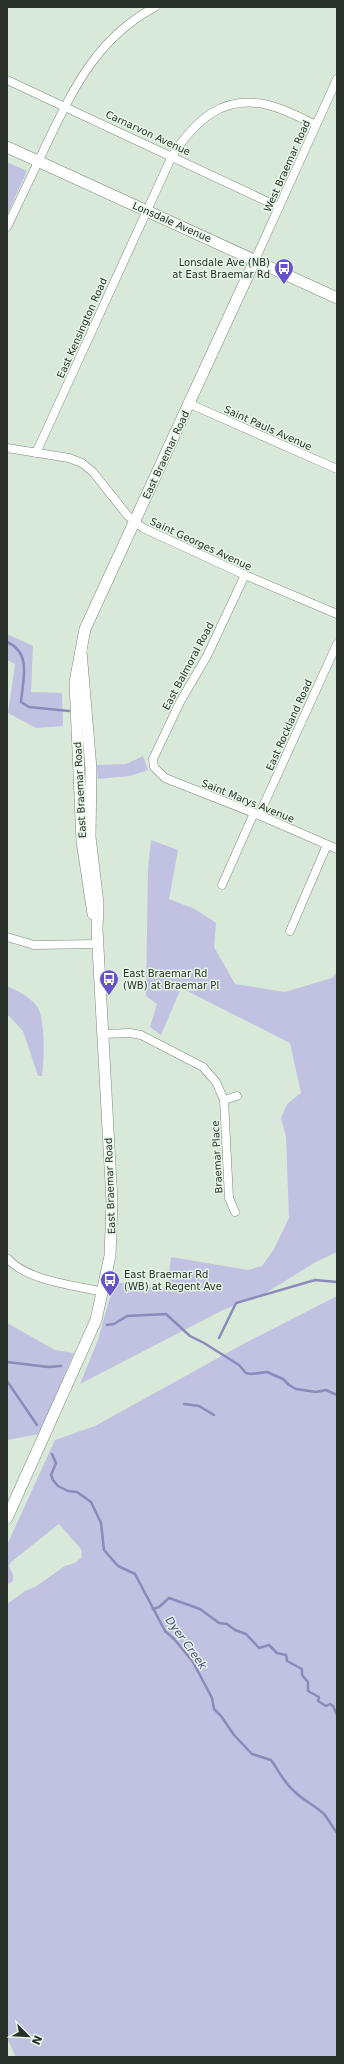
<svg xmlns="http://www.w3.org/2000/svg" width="344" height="2064" font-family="'DejaVu Sans',sans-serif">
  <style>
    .green { fill: #c1c1e1 }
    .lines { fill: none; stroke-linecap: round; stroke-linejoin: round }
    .stream { stroke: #8b8aba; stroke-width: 2.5 }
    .street-casing { stroke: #7b8a7c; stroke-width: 9 }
    .secondary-casing { stroke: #7b8a7c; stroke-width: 12 }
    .street { stroke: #fff; stroke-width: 8 }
    .secondary { stroke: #fff; stroke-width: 11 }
    .labels { text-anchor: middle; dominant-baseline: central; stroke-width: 3; stroke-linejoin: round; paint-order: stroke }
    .street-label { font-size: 10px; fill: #292f29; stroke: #e6f6e7 }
    .poi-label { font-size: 10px; fill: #292f29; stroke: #e6f6e7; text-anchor: start }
    .water-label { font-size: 11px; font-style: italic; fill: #494381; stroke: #e6f6e7 }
  </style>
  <rect width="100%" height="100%" fill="#d9e9d9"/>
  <g class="green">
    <polygon points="7,162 27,171 7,215"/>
    <polygon points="7,634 33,646 31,692 62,693 63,726 36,728 8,713 15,664 7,660"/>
    <polygon points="143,756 148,770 130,776 98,779 96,765 126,764"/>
    <polygon points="151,840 178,850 169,899 195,909 216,923 214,947 235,984 285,992 332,978 337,972 337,1252 314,1263 264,1294 223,1310 80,1384 98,1340 114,1282 167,1289 171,1257 248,1270 262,1266 274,1249 289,1218 286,1137 281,1118 287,1104 301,1093 290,1043 181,988 161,1035 150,1027 157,1004 146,996 148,869"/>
    <path d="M7,986C18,991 28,996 36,1005C46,1016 44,1062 42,1076H38L23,1031L7,1014Z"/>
    <polygon points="337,1296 337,2057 16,2057 7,2038 7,1604 25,1591 35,1587 65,1566 75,1563 82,1557 81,1549 59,1524 11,1562 9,1566 13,1575 13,1581 9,1584 7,1583 7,1545 55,1440 95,1426 247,1342"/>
    <polygon points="7,1323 55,1350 74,1353 39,1434 7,1440"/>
  </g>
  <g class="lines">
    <g class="stream">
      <path d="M7,642C32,653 23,679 21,702L29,707L69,711"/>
      <polyline points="107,1325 114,1324 127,1316 166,1314 190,1336 204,1343 239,1365 246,1373 251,1374 267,1372 283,1379 289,1385 296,1389 316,1392 326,1390 337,1395"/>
      <polyline points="219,1338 236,1303 315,1280 337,1282"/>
      <polyline points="7,1362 48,1367 61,1366"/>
      <polyline points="7,1381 37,1425"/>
      <polyline points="184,1404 199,1406 214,1415"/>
      <path d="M52,1454L56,1463L51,1475L53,1480L58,1486L68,1491L77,1492L91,1502L101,1523L104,1550L118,1566L135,1574L165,1631L174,1639L193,1662L212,1698L214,1709L221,1716L234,1735L252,1754L271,1760C279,1771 284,1783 295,1792C303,1800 314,1805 323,1813C328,1818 332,1827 337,1833"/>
      <polyline points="153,1609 159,1607 169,1598 200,1609 219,1623 227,1624 235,1630 246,1634 259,1648 269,1645 277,1653 286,1655 287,1661 302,1669 302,1675 308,1682 308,1691 319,1697 318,1701 326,1706 330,1704 333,1706 337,1715"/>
    </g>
    <defs>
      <g id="street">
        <polyline points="7,80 279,207"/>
        <path d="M7,227C21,198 35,168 49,139C75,85 99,37 155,7"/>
        <polyline points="255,260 337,79"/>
        <polyline points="190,404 337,469"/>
        <polyline points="7,448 69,458 82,463 93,472 128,516 143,528 245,575 337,614"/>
        <path d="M36,453L172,156C195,121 222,94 268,105C285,109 301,118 316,125"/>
        <polyline points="245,575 207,656 180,702 153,759 154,767 165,778 259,815 337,849"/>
        <polyline points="259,815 337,644"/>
        <polyline points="222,885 254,813"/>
        <polyline points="290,931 327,845"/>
        <polyline points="7,937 34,945 98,944"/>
        <polyline points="103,1034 130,1033 141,1035 203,1067 216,1082 224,1100 229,1198 235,1212"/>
        <polyline points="224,1100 237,1096"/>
        <path d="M7,1258C27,1281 74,1285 103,1292"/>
      </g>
      <g id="secondary">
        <polyline points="7,147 337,298"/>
        <polyline points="93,914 82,841 75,682 85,629 255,260"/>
        <polyline points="7,1518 96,1320 110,1256 112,1202 97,929 98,904 90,837 91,769 81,651"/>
      </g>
    </defs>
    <use href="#street" class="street-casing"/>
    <use href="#secondary" class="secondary-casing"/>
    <use href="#street" class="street"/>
    <use href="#secondary" class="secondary"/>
  </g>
  <defs>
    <symbol id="bus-pin" viewBox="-11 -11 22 30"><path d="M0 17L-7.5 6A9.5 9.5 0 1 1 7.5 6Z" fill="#6653cc" stroke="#e6f6e7"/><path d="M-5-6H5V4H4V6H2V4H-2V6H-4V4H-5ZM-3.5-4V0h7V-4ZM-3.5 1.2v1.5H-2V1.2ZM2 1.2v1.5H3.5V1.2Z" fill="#fff"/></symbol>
  </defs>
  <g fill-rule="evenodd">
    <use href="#bus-pin" x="273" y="257" width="22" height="30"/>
    <use href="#bus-pin" x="98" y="968" width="22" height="30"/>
    <use href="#bus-pin" x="99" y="1269" width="22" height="30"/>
  </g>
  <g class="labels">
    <g class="street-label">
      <text transform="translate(148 133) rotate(25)">Carnarvon Avenue</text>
      <text transform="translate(287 166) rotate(-66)">West Braemar Road</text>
      <text transform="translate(172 222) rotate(24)">Lonsdale Avenue</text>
      <text transform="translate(82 328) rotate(-66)">East Kensington Road</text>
      <text transform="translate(268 428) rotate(24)">Saint Pauls Avenue</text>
      <text transform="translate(166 455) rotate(-65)">East Braemar Road</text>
      <text transform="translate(201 544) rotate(25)">Saint Georges Avenue</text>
      <text transform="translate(188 666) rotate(-62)">East Balmoral Road</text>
      <text transform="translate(289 725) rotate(-66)">East Rockland Road</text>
      <text transform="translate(80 790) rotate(-93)">East Braemar Road</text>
      <text transform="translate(248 801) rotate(22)">Saint Marys Avenue</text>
      <text transform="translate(217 1157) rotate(-93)">Braemar Place</text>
      <text transform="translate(110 1186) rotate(-92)">East Braemar Road</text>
    </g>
    <g class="poi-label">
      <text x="270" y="262" text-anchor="end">Lonsdale Ave (NB)<tspan x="270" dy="12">at East Braemar Rd</tspan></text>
      <text x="123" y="973">East Braemar Rd<tspan x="123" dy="12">(WB) at Braemar Pl</tspan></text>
      <text x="124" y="1274">East Braemar Rd<tspan x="124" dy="12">(WB) at Regent Ave</tspan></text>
    </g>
    <g class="water-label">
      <text transform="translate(186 1643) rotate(54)">Dyer Creek</text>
    </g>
  </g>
  <rect width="344" height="2064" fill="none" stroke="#292f29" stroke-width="16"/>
  <g transform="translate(28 2036) rotate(114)" stroke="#e6f6e7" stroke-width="3" paint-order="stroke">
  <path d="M0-3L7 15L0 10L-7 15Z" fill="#292f29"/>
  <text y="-6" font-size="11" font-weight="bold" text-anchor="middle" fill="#292f29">N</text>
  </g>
</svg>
